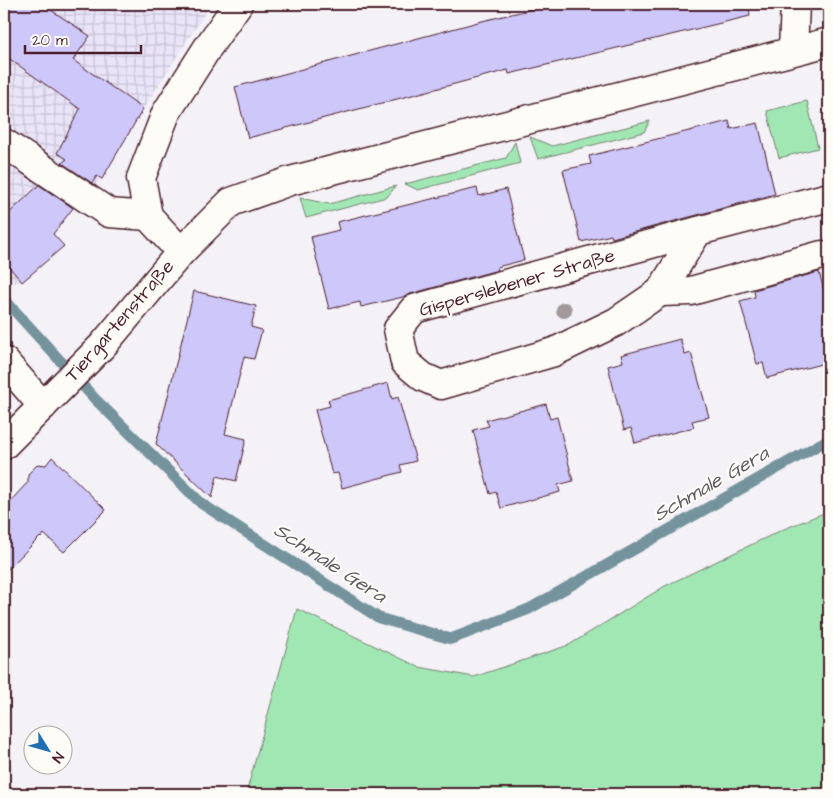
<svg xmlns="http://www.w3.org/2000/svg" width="833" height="798" font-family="'Architects Daughter',sans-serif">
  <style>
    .industrial { fill: url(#industrial-grid) }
    .green { fill: #a1e7b4; stroke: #768370 }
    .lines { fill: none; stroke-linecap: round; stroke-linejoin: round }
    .stream { stroke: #74939c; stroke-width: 11 }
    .building { fill: #cec7f9; stroke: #4a1f2b }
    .minor-casing { stroke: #4a1f2b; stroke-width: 31 }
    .minor { stroke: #fdfcf7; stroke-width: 28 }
    .tree { fill: #a3999a }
    .labels { text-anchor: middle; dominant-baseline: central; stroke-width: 4.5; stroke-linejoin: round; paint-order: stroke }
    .street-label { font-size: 19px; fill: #4a1f2b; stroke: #fdfcf7 }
    .water-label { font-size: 20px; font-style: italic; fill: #5f5964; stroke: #fdfcf7 }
  </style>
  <defs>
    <pattern id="industrial-grid" width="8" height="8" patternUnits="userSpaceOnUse" patternTransform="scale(1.25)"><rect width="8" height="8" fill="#e9e4f8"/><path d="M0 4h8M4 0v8" fill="none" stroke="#c9c3d5"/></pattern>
  </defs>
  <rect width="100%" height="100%" fill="#f4f1f7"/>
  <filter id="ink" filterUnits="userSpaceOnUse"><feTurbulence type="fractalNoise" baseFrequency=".02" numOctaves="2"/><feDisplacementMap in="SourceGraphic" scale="10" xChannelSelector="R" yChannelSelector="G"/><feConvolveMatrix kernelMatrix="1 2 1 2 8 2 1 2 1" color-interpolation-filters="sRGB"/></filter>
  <g filter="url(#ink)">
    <polygon class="industrial" points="4,4 211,4 143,109 102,179 71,210 53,234 64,246 22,282 13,283 4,272"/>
    <g class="green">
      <polygon points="807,101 818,148 779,158 767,111"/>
      <polygon points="650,121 644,132 538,159 530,137 552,146"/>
      <polygon points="515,142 520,163 418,190 405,184 506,158"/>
      <polygon points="396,186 387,197 306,218 300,198 329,204"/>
      <polygon points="829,511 829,794 246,794 297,609 419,667 474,677 569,645 665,586 784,529"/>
    </g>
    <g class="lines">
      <polyline class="stream" points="4,299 95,399 202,504 379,618 451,639 529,609 829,439"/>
    </g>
    <g class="building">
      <polygon points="4,4 42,4 90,36 73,60 143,109 102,179 97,176 92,183 62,163 67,159 57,153 80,109 4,55"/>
      <polygon points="554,4 749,4 750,16 509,74 508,70 248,138 235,87 482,21"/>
      <polygon points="729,121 731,129 758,123 775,194 612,238 611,235 581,242 563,170 591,164 589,156"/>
      <polygon points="39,185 73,208 53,234 64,246 22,282 4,261 4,218"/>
      <polygon points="477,188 479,196 506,189 524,260 497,267 498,270 410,294 407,296 361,307 360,302 329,309 311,237 339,230 337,222"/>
      <polygon points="819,272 829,309 829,362 767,378 763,363 757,364 740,301 755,297 754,290"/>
      <polygon points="194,291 256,306 251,327 262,330 254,359 244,357 225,434 246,439 236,481 217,476 212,498 156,444"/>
      <polygon points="680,339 685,355 691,353 709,417 692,421 694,427 635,443 631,428 624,430 608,366 623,362 621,355"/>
      <polygon points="388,383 392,399 398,397 416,461 400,465 402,472 342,488 338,473 332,474 315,410 330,406 328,400"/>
      <polygon points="546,404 550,419 557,417 573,481 558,485 560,492 501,508 496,492 490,494 473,430 489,426 486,420"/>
      <polygon points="52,457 106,510 64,552 44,534 41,538 40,537 4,573 4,508 28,482 28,474 38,464 46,465"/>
    </g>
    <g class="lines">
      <defs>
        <g id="minor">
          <polyline points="793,51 795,4"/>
          <polyline points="4,143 109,213 148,216"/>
          <polyline points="698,231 660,292 616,322 554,352 441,385 423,377 405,362 398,329 414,309 698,231 829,197"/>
          <polyline points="181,252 148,216 141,178 166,113 208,47 238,4"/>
          <polyline points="660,292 691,291 822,255"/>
          <polyline points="4,361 43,406"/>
          <polyline points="4,445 103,345 181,252 231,202 290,181 829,42"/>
        </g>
      </defs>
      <use href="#minor" class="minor-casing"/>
      <use href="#minor" class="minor"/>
    </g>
    <circle class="tree" cx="564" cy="310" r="8"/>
  </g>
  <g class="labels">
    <g class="street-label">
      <text transform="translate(517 283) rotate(-16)">Gisperslebener Straße</text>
      <text transform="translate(120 321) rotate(-49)">Tiergartenstraße</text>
    </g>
    <g class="water-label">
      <text transform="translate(711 484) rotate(-30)">Schmale Gera</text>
      <text transform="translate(330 563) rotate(33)">Schmale Gera</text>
    </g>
  </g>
  <rect width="833" height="798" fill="none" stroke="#fdfcf7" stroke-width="20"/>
  <rect x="10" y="10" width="813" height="778" fill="none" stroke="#4a1f2b" stroke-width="2" filter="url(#ink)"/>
  <g transform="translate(48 750) rotate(127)"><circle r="24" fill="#fdfcf7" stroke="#b5a4a5"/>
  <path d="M0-4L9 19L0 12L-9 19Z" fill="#1f6fb2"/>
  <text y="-8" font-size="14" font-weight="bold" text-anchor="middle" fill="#4a1f2b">N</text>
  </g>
  <path d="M25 45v8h116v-8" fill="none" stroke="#4a1f2b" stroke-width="2.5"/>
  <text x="32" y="45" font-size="15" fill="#4a1f2b" stroke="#fdfcf7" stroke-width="4" paint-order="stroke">20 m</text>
</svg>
